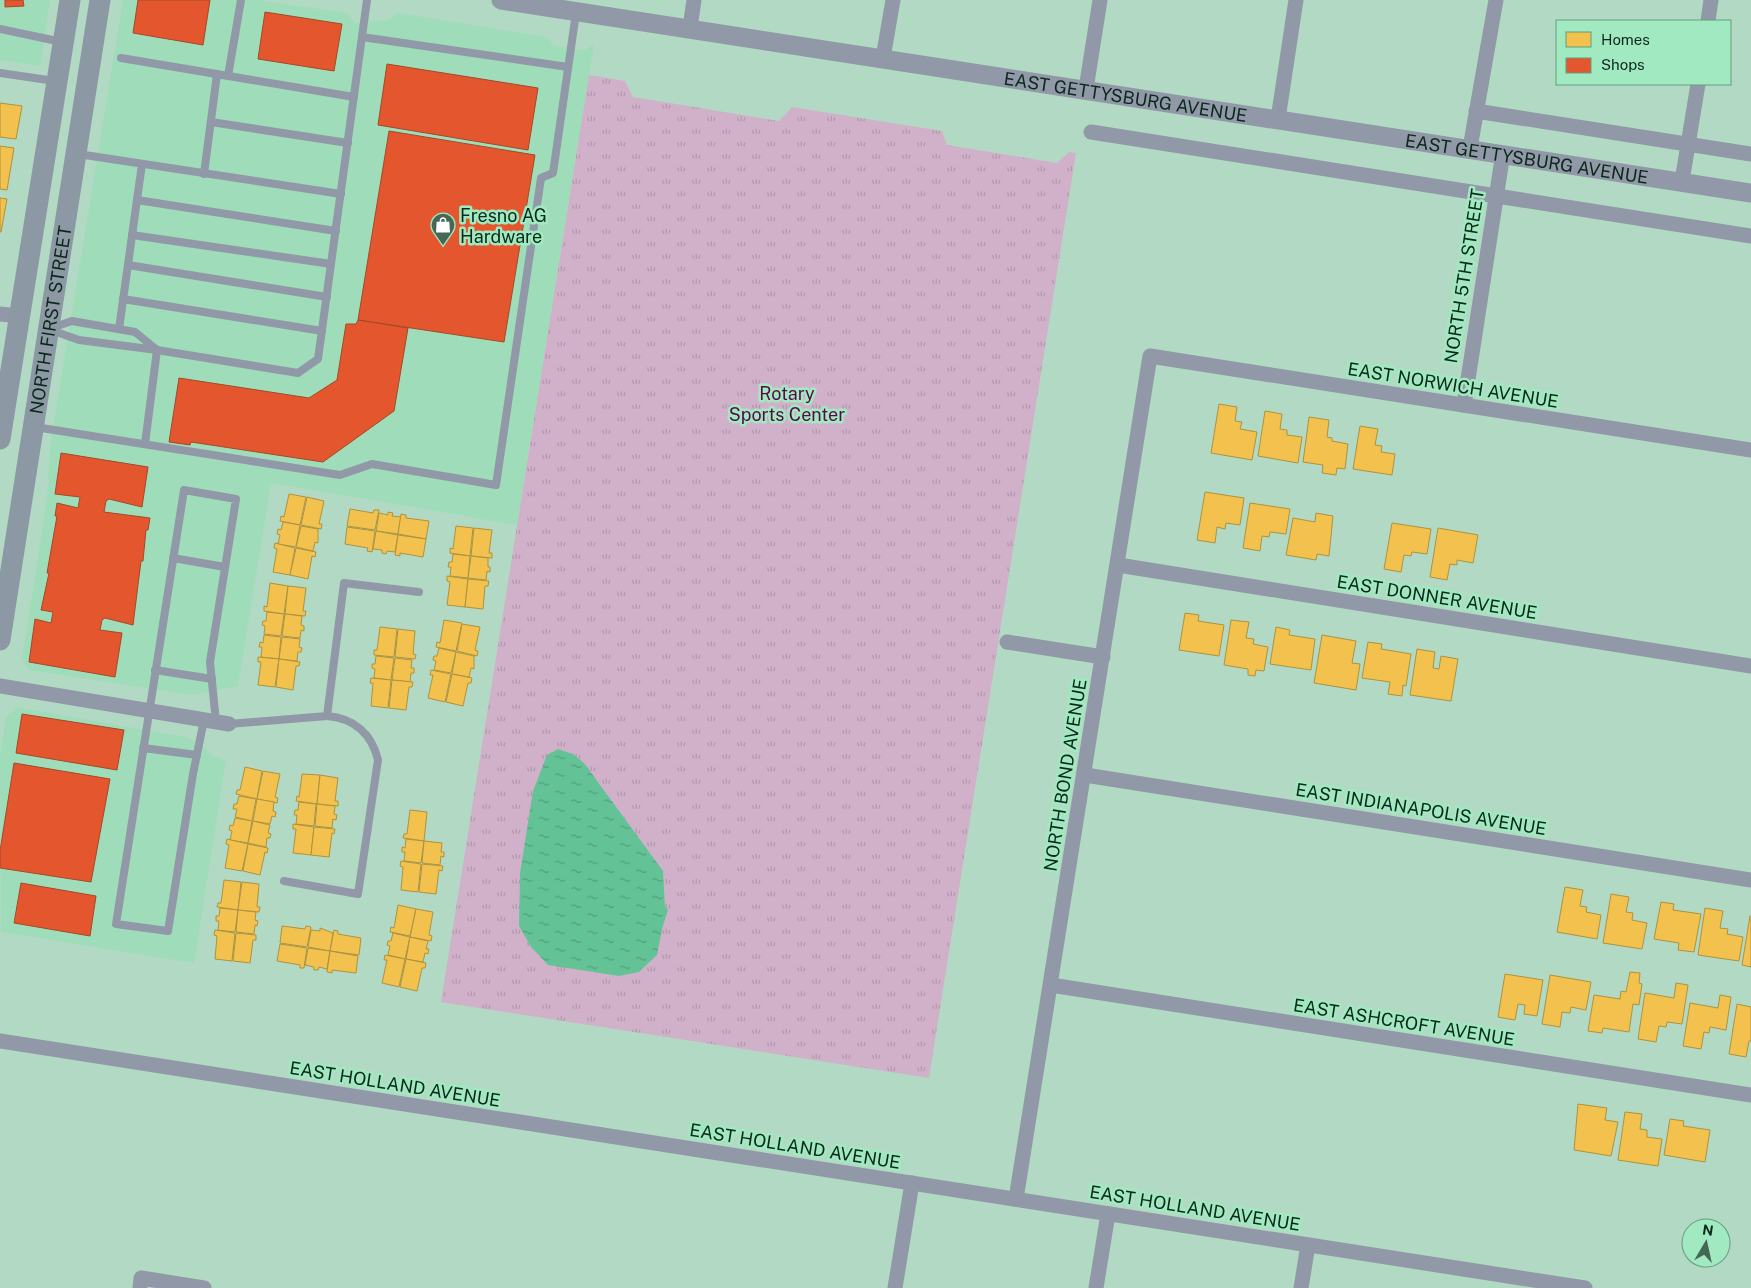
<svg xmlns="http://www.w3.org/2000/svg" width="1751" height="1288" font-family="'Public Sans',sans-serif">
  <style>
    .built { fill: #9fddba }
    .park { fill: url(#park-tufts) }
    .water { fill: url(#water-ripples) }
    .homes { fill: #f2c14e; stroke: #ad933f }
    .shops { fill: #e4572e; stroke: #a34928 }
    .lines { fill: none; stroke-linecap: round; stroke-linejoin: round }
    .service { stroke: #9198a7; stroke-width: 8 }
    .minor { stroke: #9198a7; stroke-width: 15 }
    .tertiary { stroke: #9198a7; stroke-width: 19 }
    .secondary { stroke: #8c98a4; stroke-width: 21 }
    .labels { text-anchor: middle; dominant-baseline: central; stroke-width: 5; stroke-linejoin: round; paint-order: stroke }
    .street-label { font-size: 18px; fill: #0b291b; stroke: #a1eac1 }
    .poi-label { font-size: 18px; fill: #0b291b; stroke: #a1eac1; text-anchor: start }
    .park-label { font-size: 18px; fill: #5b0849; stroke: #a1eac1 }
  </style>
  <defs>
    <pattern id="park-tufts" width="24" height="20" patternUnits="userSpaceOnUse" patternTransform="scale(1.25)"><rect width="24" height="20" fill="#d1b1ca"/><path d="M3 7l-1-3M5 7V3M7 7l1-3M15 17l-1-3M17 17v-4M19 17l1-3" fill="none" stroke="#b298ad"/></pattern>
    <pattern id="water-ripples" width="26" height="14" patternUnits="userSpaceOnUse" patternTransform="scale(1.25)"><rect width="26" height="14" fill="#64c396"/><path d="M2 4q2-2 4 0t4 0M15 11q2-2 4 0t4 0" fill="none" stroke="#519e7a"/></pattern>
  </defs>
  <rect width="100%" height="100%" fill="#b2d9c3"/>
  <g class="built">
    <polygon points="0,0 50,0 40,66 0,60"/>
    <polygon points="123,0 257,0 347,13 355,23 388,20 398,13 546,37 555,46 584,50 594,45 517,525 271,483 238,686 191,695 29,670 22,660 47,499 50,447"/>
    <polygon points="17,707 185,737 197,742 213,756 226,760 194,963 1,932 0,755 6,717"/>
  </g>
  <polygon class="park" points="589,75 625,81 633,97 779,121 792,107 942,131 947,145 1057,163 1069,152 1076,153 929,1078 441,1002"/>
  <polygon class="water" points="558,749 573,754 584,763 663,871 665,907 668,910 662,929 657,955 639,972 619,976 548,965 531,947 519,926 520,873 533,791 547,755"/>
  <g class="homes">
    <polygon points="0,103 22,106 16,139 0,137"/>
    <polygon points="0,146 14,148 7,190 0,189"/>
    <polygon points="0,198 7,199 1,232 0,232"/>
    <polygon points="1219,404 1237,407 1235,421 1242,422 1240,429 1257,432 1252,460 1211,453"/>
    <polygon points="1265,411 1282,414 1280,429 1287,430 1287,435 1302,437 1298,463 1258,456"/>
    <polygon points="1309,417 1329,420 1327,437 1332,438 1332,441 1348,444 1345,469 1337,468 1336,475 1322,473 1323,465 1303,462"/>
    <polygon points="1360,426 1378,429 1375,445 1382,446 1381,452 1395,454 1392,475 1353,469"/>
    <polygon points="1205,492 1244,498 1240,525 1226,523 1225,529 1217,527 1215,543 1197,540"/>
    <polygon points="289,494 306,497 300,525 280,521 281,516 284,517"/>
    <polygon points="307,497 324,501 319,524 322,524 321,529 301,525"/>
    <polygon points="1250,503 1290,509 1286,534 1270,532 1269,537 1262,536 1260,551 1243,548"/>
    <polygon points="350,509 373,513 374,510 379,510 375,530 347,526"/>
    <polygon points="388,512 393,513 392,516 401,517 398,534 376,531 379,513 388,515"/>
    <polygon points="1316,513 1333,516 1329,556 1317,554 1316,560 1286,555 1293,518 1315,522"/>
    <polygon points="401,514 406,515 406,518 429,521 426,539 398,534"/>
    <polygon points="283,522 300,525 296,547 278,544 280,535 277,534 278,529 281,530"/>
    <polygon points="1392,523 1431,529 1427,554 1412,552 1411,556 1404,555 1401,572 1384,569"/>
    <polygon points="301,526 318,529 318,543 315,542 313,551 296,547"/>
    <polygon points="456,526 473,528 470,556 450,553 450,548 453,549"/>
    <polygon points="347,527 375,531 372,552 367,551 368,548 345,544"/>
    <polygon points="474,528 492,530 489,553 492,553 492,558 471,556"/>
    <polygon points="1438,528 1478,535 1473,563 1457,560 1457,565 1450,564 1447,580 1430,577"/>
    <polygon points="376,531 398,535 395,552 387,551 386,554 382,553 382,550 373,549"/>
    <polygon points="398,535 426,539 423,557 400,553 400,556 395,555"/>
    <polygon points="275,543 295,548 290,575 273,572 277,549 274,548"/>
    <polygon points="296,548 316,552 315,557 312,556 308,579 290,575"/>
    <polygon points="453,554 470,556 468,578 450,576 451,567 448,567 449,562 452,562"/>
    <polygon points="471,556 488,558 488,567 490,567 490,572 487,571 486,580 468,578"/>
    <polygon points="447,576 468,579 465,607 447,605 450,582 447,581"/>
    <polygon points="468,579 489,581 488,586 485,586 483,609 465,607"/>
    <polygon points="270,583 288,586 284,614 264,611 264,606 267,607"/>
    <polygon points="288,586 306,588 303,611 306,611 305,616 285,614"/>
    <polygon points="267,612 284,614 281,636 264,634 265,626 262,625 263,621 266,621"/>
    <polygon points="1185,613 1199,615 1198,621 1224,625 1219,656 1179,650"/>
    <polygon points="285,614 302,616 301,625 304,626 304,631 301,630 300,638 282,636"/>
    <polygon points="444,620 462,623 456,651 436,647 437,642 440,643"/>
    <polygon points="1231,620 1249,622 1246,638 1254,639 1253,644 1268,647 1264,671 1256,670 1255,676 1248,675 1248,669 1224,665"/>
    <polygon points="462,624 480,627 475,650 478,651 477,656 457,651"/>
    <polygon points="380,627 397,629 394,657 374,655 374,650 377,650"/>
    <polygon points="1276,627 1290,630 1289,635 1315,639 1311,670 1270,664"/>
    <polygon points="398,629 415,631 413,654 416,655 415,659 395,657"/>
    <polygon points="264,635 281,637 279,659 261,657 262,647 259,647 260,642 263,643"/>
    <polygon points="1322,635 1356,641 1352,663 1360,664 1356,690 1314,683"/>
    <polygon points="282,637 300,639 299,647 302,648 301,652 298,652 297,661 279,659"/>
    <polygon points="1368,642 1382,644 1381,649 1411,654 1406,686 1403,685 1402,696 1388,694 1390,682 1362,678"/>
    <polygon points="439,648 456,652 451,673 434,670 436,661 433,660 434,656 437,656"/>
    <polygon points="1417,649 1435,652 1433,668 1439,669 1441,656 1458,659 1451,701 1410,695"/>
    <polygon points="456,652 474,656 474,669 471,668 469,677 452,674"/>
    <polygon points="376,656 394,658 391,680 374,678 375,669 372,668 372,664 375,664"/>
    <polygon points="258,657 279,659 275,687 258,685 261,662 258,662"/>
    <polygon points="395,658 412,660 411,668 414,668 414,673 411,673 410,682 392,680"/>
    <polygon points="279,659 300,662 299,666 296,666 293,690 276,687"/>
    <polygon points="431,670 451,674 445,702 428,698 433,675 430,675"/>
    <polygon points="452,674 472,678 471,683 468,683 463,706 446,702"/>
    <polygon points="371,678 391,680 388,708 371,706 373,683 370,683"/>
    <polygon points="392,680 413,682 412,687 409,687 406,710 389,708"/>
    <polygon points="245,767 262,771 257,799 236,794 237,790 240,790"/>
    <polygon points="263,771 280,774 275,797 278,798 277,803 257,799"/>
    <polygon points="302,774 320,775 317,804 296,801 297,796 299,797"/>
    <polygon points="320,775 338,778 335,801 338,801 338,806 317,804"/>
    <polygon points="239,796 256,799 252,821 235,817 237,809 233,809 234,804 237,804"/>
    <polygon points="257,799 274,802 273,811 276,812 275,817 272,816 270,824 253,821"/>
    <polygon points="299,802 316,804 314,826 296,824 297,815 294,815 295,810 298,810"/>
    <polygon points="317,804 335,806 334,814 337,815 336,820 333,819 332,828 315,826"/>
    <polygon points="410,810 427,812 424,841 403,838 404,834 407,834"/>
    <polygon points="235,818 252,821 248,843 230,840 232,831 229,830 230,825 233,826"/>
    <polygon points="253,821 270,825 268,833 271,834 270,838 267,838 266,847 248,843"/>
    <polygon points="293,824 314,827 311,855 293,853 296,829 293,829"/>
    <polygon points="314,827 335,829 334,834 332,833 329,857 311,855"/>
    <polygon points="227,839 248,844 242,871 225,868 229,845 226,844"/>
    <polygon points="406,839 424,841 421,863 404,861 405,852 402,852 402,847 405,848"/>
    <polygon points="424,841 442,843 441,852 444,852 444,857 441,856 440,865 422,863"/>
    <polygon points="248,844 268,848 267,853 265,852 260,875 243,871"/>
    <polygon points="401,861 421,864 418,892 401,890 403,867 400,866"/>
    <polygon points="422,864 443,866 442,871 439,870 436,894 419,892"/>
    <polygon points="224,880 241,882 238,910 217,907 218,903 221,903"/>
    <polygon points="242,882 259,884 257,907 260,907 259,912 238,910"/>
    <polygon points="1565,887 1583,890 1580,906 1587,907 1586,912 1601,915 1597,939 1557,932"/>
    <polygon points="1611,894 1629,897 1626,912 1633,913 1632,920 1647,923 1642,949 1603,943"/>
    <polygon points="1661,902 1674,904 1673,910 1701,914 1694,952 1678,950 1679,943 1654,939"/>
    <polygon points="398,905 416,909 410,936 390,932 391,927 394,928"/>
    <polygon points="220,908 238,910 235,932 218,930 219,921 216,921 216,916 219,916"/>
    <polygon points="1705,908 1723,911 1720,928 1728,929 1727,934 1743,937 1739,961 1698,955"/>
    <polygon points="416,909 433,912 429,935 432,936 431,941 410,937"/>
    <polygon points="238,910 256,912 255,920 258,921 257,926 255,925 254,934 236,932"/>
    <polygon points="1750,916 1751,916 1751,967 1742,965"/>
    <polygon points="282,926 305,929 306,926 311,927 307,947 280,943"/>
    <polygon points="320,928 333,933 330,951 308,947 311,930 320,931"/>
    <polygon points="215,930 235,933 232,961 215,959 217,936 214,935"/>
    <polygon points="334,930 338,931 338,934 361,938 359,955 330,951"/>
    <polygon points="236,933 256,935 256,940 253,940 250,963 233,961"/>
    <polygon points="393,933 410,937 405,959 388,955 390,946 387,945 388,941 391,941"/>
    <polygon points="410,937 428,941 426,949 429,949 428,954 425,953 423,962 406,959"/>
    <polygon points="280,944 307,948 304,968 300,968 300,965 277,961"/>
    <polygon points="308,948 330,951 327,969 319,967 318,970 314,970 314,967 305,965"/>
    <polygon points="330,951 358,956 356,973 332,970 332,973 327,972"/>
    <polygon points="385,955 405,959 399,987 382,983 387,960 384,960"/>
    <polygon points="406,959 426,963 425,968 422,968 417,991 400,987"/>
    <polygon points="1630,972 1640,973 1639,983 1642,984 1639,1005 1633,1004 1629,1032 1603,1028 1602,1033 1588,1031 1594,995 1620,999 1621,991 1626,992"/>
    <polygon points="1505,974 1543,980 1537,1016 1524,1014 1525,1005 1518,1004 1515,1020 1498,1017"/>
    <polygon points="1550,975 1591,982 1586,1010 1571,1007 1570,1013 1562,1012 1560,1027 1542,1024"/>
    <polygon points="1676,983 1688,985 1682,1024 1667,1022 1666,1027 1659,1026 1656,1042 1638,1039 1645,993 1674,998"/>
    <polygon points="1720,995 1731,997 1726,1030 1710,1027 1709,1033 1704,1032 1701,1049 1683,1046 1690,1003 1718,1008"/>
    <polygon points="1737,1004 1751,1007 1751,1041 1749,1041 1746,1057 1729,1054"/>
    <polygon points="1578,1104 1607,1108 1605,1120 1618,1122 1611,1156 1574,1150"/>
    <polygon points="1625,1112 1642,1114 1640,1129 1647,1130 1647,1137 1662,1139 1658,1166 1618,1160"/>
    <polygon points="1670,1119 1684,1121 1683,1126 1710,1130 1705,1162 1664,1155"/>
  </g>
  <g class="shops">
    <polygon points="5,0 23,0 24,6 5,7"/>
    <polygon points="138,0 210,0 203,45 133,33"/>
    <polygon points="265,12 342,24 334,71 258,59"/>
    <polygon points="387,64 538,88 528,150 378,125"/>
    <polygon points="389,131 535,155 504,342 358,320"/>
    <polygon points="358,320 408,328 394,411 323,462 191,442 190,445 169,442 179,378 309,398 337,380 346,324 356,324"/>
    <polygon points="61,453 148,467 142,507 109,499 106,501 104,512 150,518 148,530 146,530 143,561 141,561 133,625 105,618 102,620 100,630 122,633 115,677 29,662 35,619 51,623 53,612 41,610 49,573 47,573 57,516 55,516 57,503 78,508 80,497 55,494"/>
    <polygon points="22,714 124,730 117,770 16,753"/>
    <polygon points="14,763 110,779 91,882 0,868 0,851"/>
    <polygon points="21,883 96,896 90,936 14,923"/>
  </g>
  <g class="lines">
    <g class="service">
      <polyline points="0,29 62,42"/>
      <polyline points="362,37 568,67"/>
      <polyline points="121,58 354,97"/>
      <polyline points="0,73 55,81"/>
      <polyline points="228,76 241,0"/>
      <polyline points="211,122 348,143"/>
      <polyline points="78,154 341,194"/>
      <polyline points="204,174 217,74"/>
      <polyline points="137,200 336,231"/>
      <polyline points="132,235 331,264"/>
      <polyline points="128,265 327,297"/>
      <polyline points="123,299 322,331"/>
      <polygon points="72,321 135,332 157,350 79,340 48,329"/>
      <polyline points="119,329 142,164"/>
      <polyline points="35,427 340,475 372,464 496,485 541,178 553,173 576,13"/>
      <polyline points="145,444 157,350 298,373 318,359 367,0"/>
      <polyline points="173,558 225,567"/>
      <polyline points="155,670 212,679"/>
      <polyline points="204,720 193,774 168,931 116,924 184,490 236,499 210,662 216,722"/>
      <polyline points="229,724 327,716 344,583 419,592"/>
      <polyline points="143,748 197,755"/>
      <path d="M284,881L358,894L378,760C372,734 354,718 327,716"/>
    </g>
    <g class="minor">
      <polyline points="1708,21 1711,0"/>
      <polyline points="690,28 694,0"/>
      <polyline points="883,58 893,0"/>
      <polyline points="1086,89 1100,0"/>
      <polyline points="1476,111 1751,154"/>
      <polyline points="1278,119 1296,0"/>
      <polyline points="1091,132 1751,236"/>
      <polyline points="1470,148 1496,0"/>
      <polyline points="1682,181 1698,84"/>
      <polyline points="0,314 20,316"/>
      <polyline points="1464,405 1503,153"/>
      <polyline points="1118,565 1751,666"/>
      <polyline points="1007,642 1103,657"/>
      <polyline points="0,686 229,724"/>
      <polyline points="1085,775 1751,880"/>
      <polyline points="1051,985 1751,1095"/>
      <polyline points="0,1041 1585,1288"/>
      <polyline points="1016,1199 1150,356 1751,450"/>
      <polyline points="140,1288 141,1278 204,1288"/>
      <polyline points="895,1288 912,1183"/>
      <polyline points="1096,1288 1108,1214"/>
      <polyline points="1301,1288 1308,1245"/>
    </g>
    <path class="tertiary" id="s1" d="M501,0L1751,193"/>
    <g class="secondary">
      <polyline points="0,439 70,0"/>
      <path id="s2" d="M0,640L100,0"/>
    </g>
  </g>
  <defs>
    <symbol id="shop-pin" viewBox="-11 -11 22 30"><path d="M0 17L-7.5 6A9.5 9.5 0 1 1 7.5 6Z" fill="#456756" stroke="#a1eac1"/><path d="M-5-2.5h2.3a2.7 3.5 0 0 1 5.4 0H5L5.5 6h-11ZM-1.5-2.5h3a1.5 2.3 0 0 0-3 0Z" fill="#fff"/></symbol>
  </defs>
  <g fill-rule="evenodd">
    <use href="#shop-pin" x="429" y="211" width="28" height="38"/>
  </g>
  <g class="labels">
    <g class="street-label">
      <text stroke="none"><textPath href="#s1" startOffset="632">EAST GETTYSBURG AVENUE</textPath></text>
      <text stroke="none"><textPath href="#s1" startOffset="1038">EAST GETTYSBURG AVENUE</textPath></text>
      <text transform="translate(1464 276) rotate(-81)">NORTH 5TH STREET</text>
      <text stroke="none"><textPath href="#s2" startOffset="324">NORTH FIRST STREET</textPath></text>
      <text transform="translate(1453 385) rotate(9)">EAST NORWICH AVENUE</text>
      <text transform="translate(1437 597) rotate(9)">EAST DONNER AVENUE</text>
      <text transform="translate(1065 775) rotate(-81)">NORTH BOND AVENUE</text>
      <text transform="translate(1421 809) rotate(9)">EAST INDIANAPOLIS AVENUE</text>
      <text transform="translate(1404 1022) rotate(9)">EAST ASHCROFT AVENUE</text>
      <text transform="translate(395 1084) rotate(9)">EAST HOLLAND AVENUE</text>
      <text transform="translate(795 1146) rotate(9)">EAST HOLLAND AVENUE</text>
      <text transform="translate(1195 1208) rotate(9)">EAST HOLLAND AVENUE</text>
    </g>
    <g class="poi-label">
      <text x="460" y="215">Fresno AG<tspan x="460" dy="21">Hardware</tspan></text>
    </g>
    <g class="park-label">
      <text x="787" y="393">Rotary<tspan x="787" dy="21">Sports Center</tspan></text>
    </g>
  </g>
  <rect x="1556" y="20" width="175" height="65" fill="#a1eac1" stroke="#659d7f"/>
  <rect x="1566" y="32" width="25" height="15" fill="#f2c14e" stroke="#659d7f"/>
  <text x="1601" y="45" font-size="15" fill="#0b291b">Homes</text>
  <rect x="1566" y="58" width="25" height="15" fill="#e4572e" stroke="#659d7f"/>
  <text x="1601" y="70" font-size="15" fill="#0b291b">Shops</text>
  <g transform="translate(1706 1243) rotate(9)"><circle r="24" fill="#a1eac1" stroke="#659d7f"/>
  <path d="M0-4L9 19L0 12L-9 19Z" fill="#456756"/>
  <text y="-8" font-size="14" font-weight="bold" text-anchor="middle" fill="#0b291b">N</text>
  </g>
</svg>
